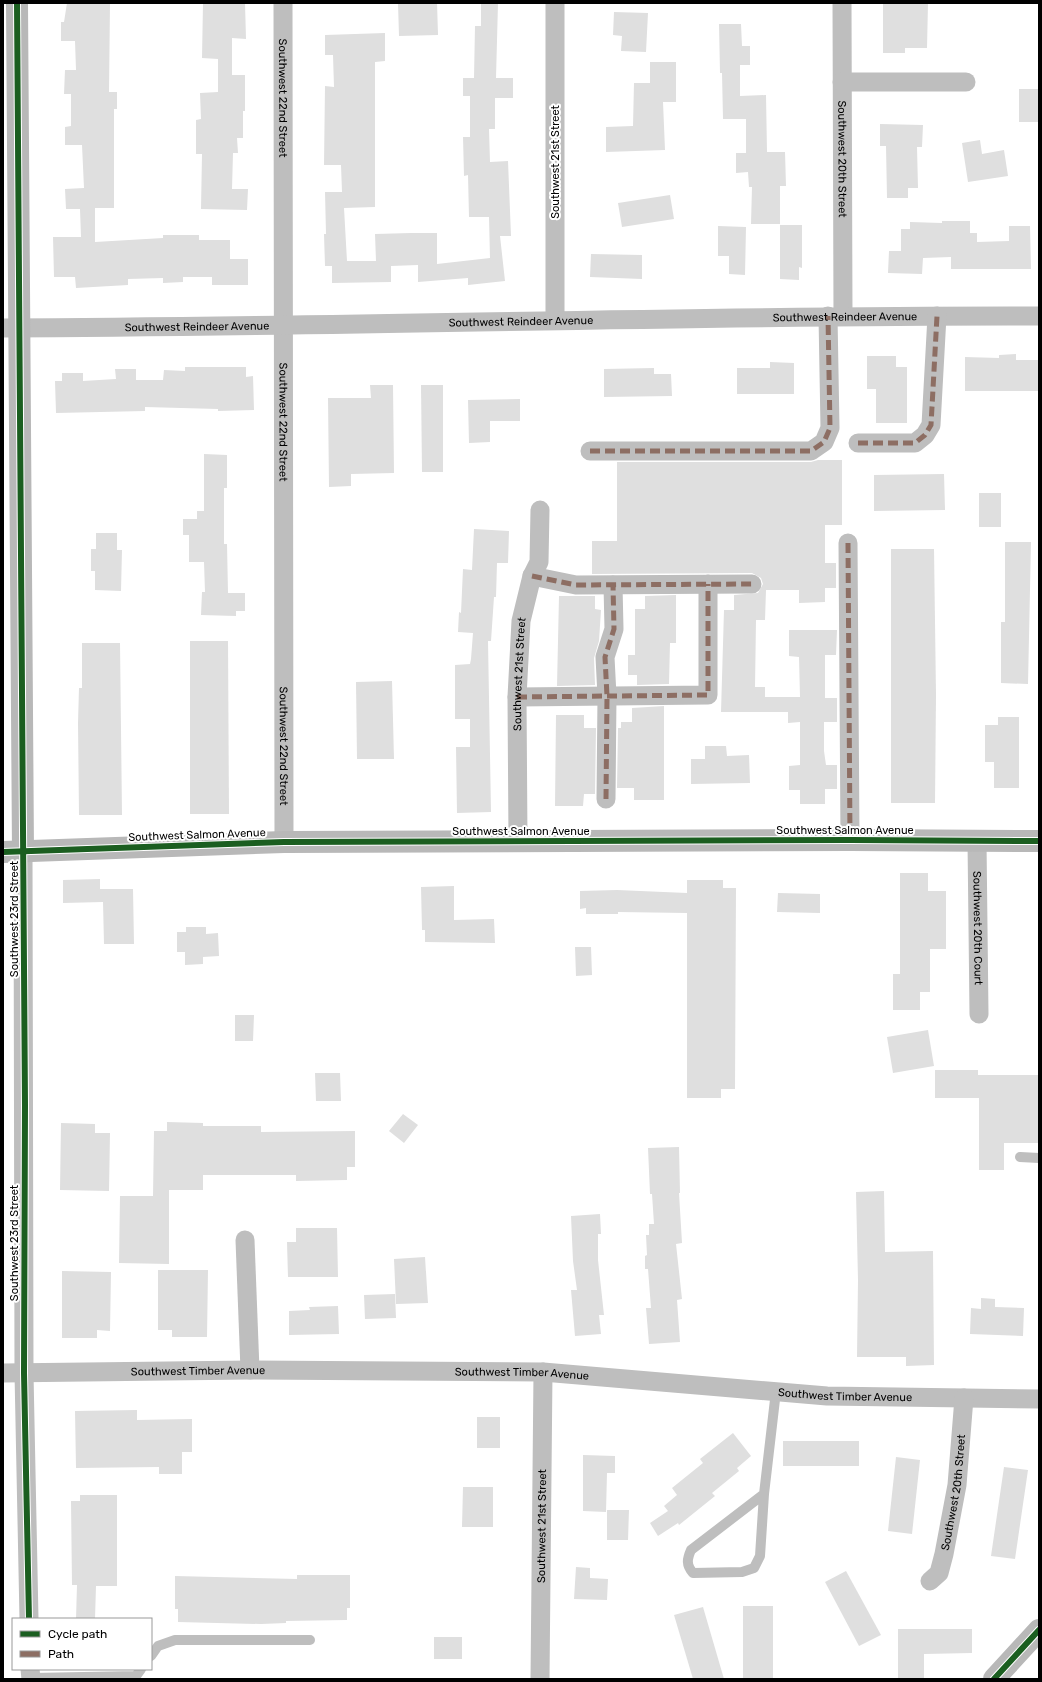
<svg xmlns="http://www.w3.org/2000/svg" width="1042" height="1682" font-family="Rubik,sans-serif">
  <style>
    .building { fill: #dfdfdf }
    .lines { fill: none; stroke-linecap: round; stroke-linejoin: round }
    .lane { stroke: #bebebe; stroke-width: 10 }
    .street { stroke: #bebebe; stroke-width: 19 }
    .secondary { stroke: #b8b8b8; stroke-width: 22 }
    .quiet { stroke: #8d6e63; stroke-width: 5; stroke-dasharray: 10 5; stroke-linecap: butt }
    .cycleway-casing { stroke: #fff; stroke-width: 8 }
    .cycleway { stroke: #1b5e20; stroke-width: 6 }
    .labels { text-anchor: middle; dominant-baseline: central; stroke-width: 4; stroke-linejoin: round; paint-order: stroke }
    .street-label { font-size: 11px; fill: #000; stroke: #fff }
  </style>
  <rect width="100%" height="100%" fill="#fff"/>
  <g class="building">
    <polygon points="67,3 110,3 109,92 117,92 117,109 114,109 114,208 95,208 95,242 163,238 163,235 199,235 199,240 230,240 230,259 248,259 248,285 212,285 212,277 183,277 183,282 163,283 163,278 128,279 128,285 76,288 75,277 54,277 53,237 81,237 80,209 66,209 65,189 84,188 82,145 65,145 65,127 71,126 71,94 64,94 65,70 76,70 75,41 61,41 61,22 64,22"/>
    <polygon points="203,3 245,3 246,39 232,38 232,75 245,75 245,111 243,111 243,138 237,138 238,153 233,153 232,189 248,189 247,210 201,209 202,154 196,154 196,120 201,119 200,93 218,92 218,59 202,58"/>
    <polygon points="398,3 437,3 438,35 399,36"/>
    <polygon points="481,3 498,3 496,78 513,78 513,98 495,98 495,129 489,129 490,162 508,161 511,236 500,236 505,281 468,285 468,278 418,282 418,265 391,266 391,282 332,283 332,266 325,266 324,234 326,234 325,192 342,192 341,165 324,165 325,86 334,87 333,55 325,55 325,35 385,33 385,61 375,62 375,207 344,208 347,261 376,261 375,234 411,233 437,233 437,264 490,258 489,217 469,217 468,175 464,176 463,137 470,137 470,96 463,96 463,78 474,78 475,26 481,26"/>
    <polygon points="883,3 928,3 927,48 905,48 905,53 883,53"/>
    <polygon points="614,12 648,13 646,52 621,51 622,36 613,35"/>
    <polygon points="719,24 741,24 742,46 750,46 750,65 740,65 740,96 766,95 767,152 785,152 786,186 780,186 780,224 751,224 752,187 749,187 748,172 736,173 736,153 746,153 746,119 723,119 722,73 720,73"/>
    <polygon points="650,62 676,62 676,102 663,102 665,150 606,152 606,127 633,126 634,83 650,83"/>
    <rect x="1019" y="89" width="20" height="33"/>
    <polygon points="880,124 923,125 922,147 917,147 918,188 908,188 908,198 887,198 886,146 880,146"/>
    <polygon points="980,140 982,154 1004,150 1008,176 968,182 962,143"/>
    <polygon points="670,195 674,219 622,227 618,203"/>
    <polygon points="942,221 970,221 970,233 977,233 977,242 1009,241 1009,226 1030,226 1031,269 951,269 951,257 923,258 922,274 888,273 889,251 901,251 901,229 910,229 910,222 942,223"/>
    <polygon points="780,225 802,225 802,268 799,267 799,280 780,279"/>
    <polygon points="718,226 746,227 745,275 729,274 729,256 718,256"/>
    <polygon points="591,254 642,255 642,279 590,277"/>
    <polygon points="1016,354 1016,360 1039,360 1039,391 965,391 965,357 999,358 999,355"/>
    <polygon points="867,356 896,356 896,367 907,367 907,423 876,423 876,389 867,389"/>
    <polygon points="770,362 794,363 794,394 737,394 737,368 770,368"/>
    <polygon points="185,367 246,367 246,377 253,376 254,410 218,411 218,409 145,407 145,411 56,413 55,381 62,381 62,373 83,373 83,381 116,379 115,369 136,369 136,380 163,380 164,370 185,371"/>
    <polygon points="654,368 654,374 671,374 672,396 604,397 604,369"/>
    <polygon points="370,385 393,385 394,473 351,474 351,486 329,487 328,398 371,398"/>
    <polygon points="421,385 443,385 443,472 422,472"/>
    <polygon points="520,399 520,421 490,421 490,442 469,443 468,400"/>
    <polygon points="204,454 227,455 227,488 224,488 224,544 227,544 228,593 245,593 245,611 236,611 236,616 201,615 202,592 205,592 204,562 189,562 189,535 183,535 183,519 197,519 197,511 204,511"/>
    <polygon points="818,460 842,460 842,525 825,525 825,563 836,563 836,588 825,588 825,602 799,603 799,590 766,590 765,620 756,620 755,687 765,687 765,697 800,697 799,657 789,656 789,630 837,630 836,655 825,655 825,698 837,698 837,722 824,722 824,751 826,765 837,765 837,789 825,789 825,804 800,804 800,790 789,790 789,766 800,765 800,722 788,723 788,712 721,712 724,610 734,610 734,595 758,593 763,584 761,578 752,573 592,574 592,541 617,541 617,462 811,462"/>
    <polygon points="944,474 945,510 874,511 874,475"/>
    <rect x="979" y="493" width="22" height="34"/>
    <polygon points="474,529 509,531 508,563 497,563 496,597 494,597 491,641 488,641 491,812 457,813 456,747 470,747 470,719 455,719 455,665 470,664 471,659 473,633 458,632 459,612 461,613 463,569 472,570"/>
    <polygon points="96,533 117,533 117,550 122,550 121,591 95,590 95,571 91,571 91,549 96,549"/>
    <polygon points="1005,542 1031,542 1028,684 1001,683 1001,622 1005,622"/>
    <polygon points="891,549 934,549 936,695 935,803 891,803"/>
    <polygon points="676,595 676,643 670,643 669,684 637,685 637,675 628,675 628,655 635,655 635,609 645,609 645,596"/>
    <polygon points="559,596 595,596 595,609 601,610 599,641 594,658 595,685 557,686"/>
    <polygon points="190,641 228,641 229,814 190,814"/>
    <polygon points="82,643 120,643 122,815 79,815 78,723 79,688 82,688"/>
    <polygon points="392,681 394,759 357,759 356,682"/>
    <polygon points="664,706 664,800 634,800 634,788 617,788 618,728 621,728 621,722 632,722 632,708"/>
    <polygon points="556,715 584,715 584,728 596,728 595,794 584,794 583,806 555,806"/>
    <polygon points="998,717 1019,717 1019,788 994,788 994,762 985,762 985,725 998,725"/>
    <polygon points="705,746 726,746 727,756 749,755 750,783 691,784 691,759 705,759"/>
    <polygon points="900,873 928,873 928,891 946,891 946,949 930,949 930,992 920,992 920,1010 893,1010 893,974 900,974"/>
    <polygon points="100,879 100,889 133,889 134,944 104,944 103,902 63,903 63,880"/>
    <polygon points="687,880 723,880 723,888 736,888 735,1089 721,1089 721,1098 687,1098 687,913 618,912 618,914 586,914 586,908 580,909 580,891 617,890 687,893"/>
    <polygon points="454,886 454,920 494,919 495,943 425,942 425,930 422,930 421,887"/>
    <polygon points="778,893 820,894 820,913 777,912"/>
    <polygon points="186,927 206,927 206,934 218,933 219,956 203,957 203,964 185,965 185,952 177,952 177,932 186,932"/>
    <polygon points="575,947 591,947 592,975 576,976"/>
    <polygon points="235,1015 254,1015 253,1041 235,1041"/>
    <polygon points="928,1030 934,1066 893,1073 887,1037"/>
    <polygon points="935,1070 978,1070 978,1075 1038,1075 1039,1143 1004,1143 1004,1170 979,1170 979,1098 935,1098"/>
    <polygon points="315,1073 340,1073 341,1101 316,1101"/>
    <polygon points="403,1114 418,1125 404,1143 389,1131"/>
    <polygon points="167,1122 203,1123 203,1126 261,1126 261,1132 355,1131 355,1167 347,1167 347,1180 296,1181 296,1175 203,1175 203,1190 169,1190 169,1264 119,1263 120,1196 153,1196 154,1131 167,1131"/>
    <polygon points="61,1123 95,1124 95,1133 110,1133 109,1191 60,1190"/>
    <polygon points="679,1147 680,1193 679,1193 682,1243 676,1244 682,1299 677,1300 680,1342 649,1344 646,1308 651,1308 648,1269 645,1269 645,1256 647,1255 646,1235 649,1235 649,1224 654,1224 652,1194 650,1194 648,1148"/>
    <polygon points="884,1191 885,1252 933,1251 934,1365 906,1366 906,1357 857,1357 858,1280 856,1192"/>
    <polygon points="600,1214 601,1234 598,1234 598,1260 604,1315 599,1315 601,1334 575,1336 571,1290 577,1290 573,1261 571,1216"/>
    <polygon points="296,1228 337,1228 338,1277 288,1277 287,1242 296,1242"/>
    <polygon points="425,1257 428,1303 396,1304 394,1259"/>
    <polygon points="158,1270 208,1270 207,1337 172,1337 172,1330 158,1330"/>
    <polygon points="62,1271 111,1272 110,1331 97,1330 97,1338 62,1338"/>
    <polygon points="395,1294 396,1318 365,1319 364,1295"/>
    <polygon points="981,1298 995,1299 995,1307 1024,1308 1023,1336 970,1334 971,1308 981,1309"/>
    <polygon points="338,1306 339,1334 289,1335 289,1311 310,1310 309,1307"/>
    <polygon points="137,1410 137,1420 192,1419 192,1452 182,1452 182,1474 159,1474 159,1467 76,1468 75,1411"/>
    <rect x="477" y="1417" width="23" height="31"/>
    <polygon points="733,1433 751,1456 737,1468 739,1471 712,1493 715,1496 679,1525 678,1523 658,1536 650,1523 668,1511 664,1506 677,1495 672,1488 703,1463 700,1459"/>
    <rect x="783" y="1441" width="76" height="25"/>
    <polygon points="583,1455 615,1456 615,1473 607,1473 606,1512 583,1511"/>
    <polygon points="896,1457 920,1460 912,1534 888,1531"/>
    <polygon points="1004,1467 1028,1470 1015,1559 991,1556"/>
    <polygon points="463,1487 493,1487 493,1527 462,1527"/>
    <polygon points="80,1495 117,1495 117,1586 96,1586 95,1619 76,1619 77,1585 72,1585 71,1501 80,1501"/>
    <polygon points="607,1510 629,1510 628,1540 607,1540"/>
    <polygon points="576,1567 590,1568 590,1578 608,1579 607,1600 574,1599"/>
    <polygon points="846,1571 881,1635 859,1646 825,1582"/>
    <polygon points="297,1575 350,1575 350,1608 347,1608 347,1620 286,1621 286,1623 261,1624 178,1622 178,1609 175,1609 175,1576 297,1579"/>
    <rect x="743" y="1606" width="30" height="73"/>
    <polygon points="703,1607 724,1679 693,1679 674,1615"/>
    <polygon points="898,1629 972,1629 972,1653 924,1654 924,1679 898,1679"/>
    <rect x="434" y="1637" width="28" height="22"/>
  </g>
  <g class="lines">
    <g class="lane">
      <polyline points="1020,1157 1039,1158"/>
      <path d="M764,1494L760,1556L754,1568L742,1572L693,1573C686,1565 687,1559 691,1550L764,1494L776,1391"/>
      <polyline points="151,1656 158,1646 175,1640 310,1640"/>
      <polyline points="31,1678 136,1676 141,1669"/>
    </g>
    <g class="street">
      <path id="s1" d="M283,3L284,842"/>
      <polyline points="555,3 555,320"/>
      <path id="s2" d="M842,3L843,316"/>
      <polyline points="842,82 966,82"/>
      <path id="s3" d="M3,328C348,327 694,315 1039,316"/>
      <polyline points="858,443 915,443 925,435 931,425 937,316"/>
      <polyline points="590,451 811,451 824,442 830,428 828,316"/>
      <polyline points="848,543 850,840"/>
      <polyline points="532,576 576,585 752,584"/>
      <polyline points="517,697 708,695 708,584"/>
      <polyline points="606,799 607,696 605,657 614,629 613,585"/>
      <path id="s4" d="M518,841L517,697L521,621L532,576L539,562L540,510"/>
      <path id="s5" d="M977,841L979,1014"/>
      <polyline points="23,852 24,1373 29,1619"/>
      <polyline points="245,1240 250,1370"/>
      <path id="s6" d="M3,1373L250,1370L543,1372L827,1396L1039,1399"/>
      <path id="s7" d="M930,1581L939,1573L944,1554L957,1485L964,1398"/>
      <polyline points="30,1669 31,1679"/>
      <path id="s8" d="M540,1679L543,1372"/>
    </g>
    <g class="secondary">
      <polyline points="17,3 23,852"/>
      <polyline points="3,852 284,842 850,840 1039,841"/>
      <polyline points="994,1679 1039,1630"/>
    </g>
    <g class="quiet">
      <polyline points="858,443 915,443 925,435 931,425 937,316"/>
      <polyline points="590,451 811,451 824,442 830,428 828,316"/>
      <polyline points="848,543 850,840"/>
      <polyline points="532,576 576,585 752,584"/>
      <polyline points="517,697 708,695 708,584"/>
      <polyline points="606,799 607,696 605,657 614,629 613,585"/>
    </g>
    <defs>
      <g id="cycleway">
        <polyline points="17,3 25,1105 24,1373 29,1619"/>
        <polyline points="3,852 284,842 850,840 1039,841"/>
        <polyline points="994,1679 1039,1630"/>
      </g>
    </defs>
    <use href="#cycleway" class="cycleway-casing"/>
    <use href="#cycleway" class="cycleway"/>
  </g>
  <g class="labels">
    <g class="street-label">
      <text stroke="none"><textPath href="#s1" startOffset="95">Southwest 22nd Street</textPath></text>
      <text stroke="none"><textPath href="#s2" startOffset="156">Southwest 20th Street</textPath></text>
      <text transform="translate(555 162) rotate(-90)">Southwest 21st Street</text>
      <text stroke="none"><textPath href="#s3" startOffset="842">Southwest Reindeer Avenue</textPath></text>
      <text stroke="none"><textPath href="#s3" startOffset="518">Southwest Reindeer Avenue</textPath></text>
      <text stroke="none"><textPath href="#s3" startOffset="194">Southwest Reindeer Avenue</textPath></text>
      <text stroke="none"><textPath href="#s1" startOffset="419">Southwest 22nd Street</textPath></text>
      <text stroke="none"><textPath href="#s4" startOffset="167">Southwest 21st Street</textPath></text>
      <text stroke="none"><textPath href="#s1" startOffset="743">Southwest 22nd Street</textPath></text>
      <text x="845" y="830">Southwest Salmon Avenue</text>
      <text x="521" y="831">Southwest Salmon Avenue</text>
      <text transform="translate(197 835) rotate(-2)">Southwest Salmon Avenue</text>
      <text transform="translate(14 919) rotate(-90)">Southwest 23rd Street</text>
      <text stroke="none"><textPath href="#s5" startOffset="87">Southwest 20th Court</textPath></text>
      <text transform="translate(14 1243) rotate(-90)">Southwest 23rd Street</text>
      <text stroke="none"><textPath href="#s6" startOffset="195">Southwest Timber Avenue</textPath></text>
      <text stroke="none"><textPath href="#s6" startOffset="519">Southwest Timber Avenue</textPath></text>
      <text stroke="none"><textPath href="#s6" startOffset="843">Southwest Timber Avenue</textPath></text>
      <text stroke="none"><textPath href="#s7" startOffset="94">Southwest 20th Street</textPath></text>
      <text stroke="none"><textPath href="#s8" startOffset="153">Southwest 21st Street</textPath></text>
    </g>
  </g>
  <rect width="1042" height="1682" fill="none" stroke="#000000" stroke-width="8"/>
  <rect x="12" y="1618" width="140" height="52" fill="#ffffff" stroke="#999999"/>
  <rect x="20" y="1631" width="20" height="6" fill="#1b5e20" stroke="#999999"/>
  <text x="48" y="1638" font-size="12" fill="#000000">Cycle path</text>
  <rect x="20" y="1651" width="20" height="6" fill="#8d6e63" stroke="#999999"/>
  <text x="48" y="1658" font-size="12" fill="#000000">Path</text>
</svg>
